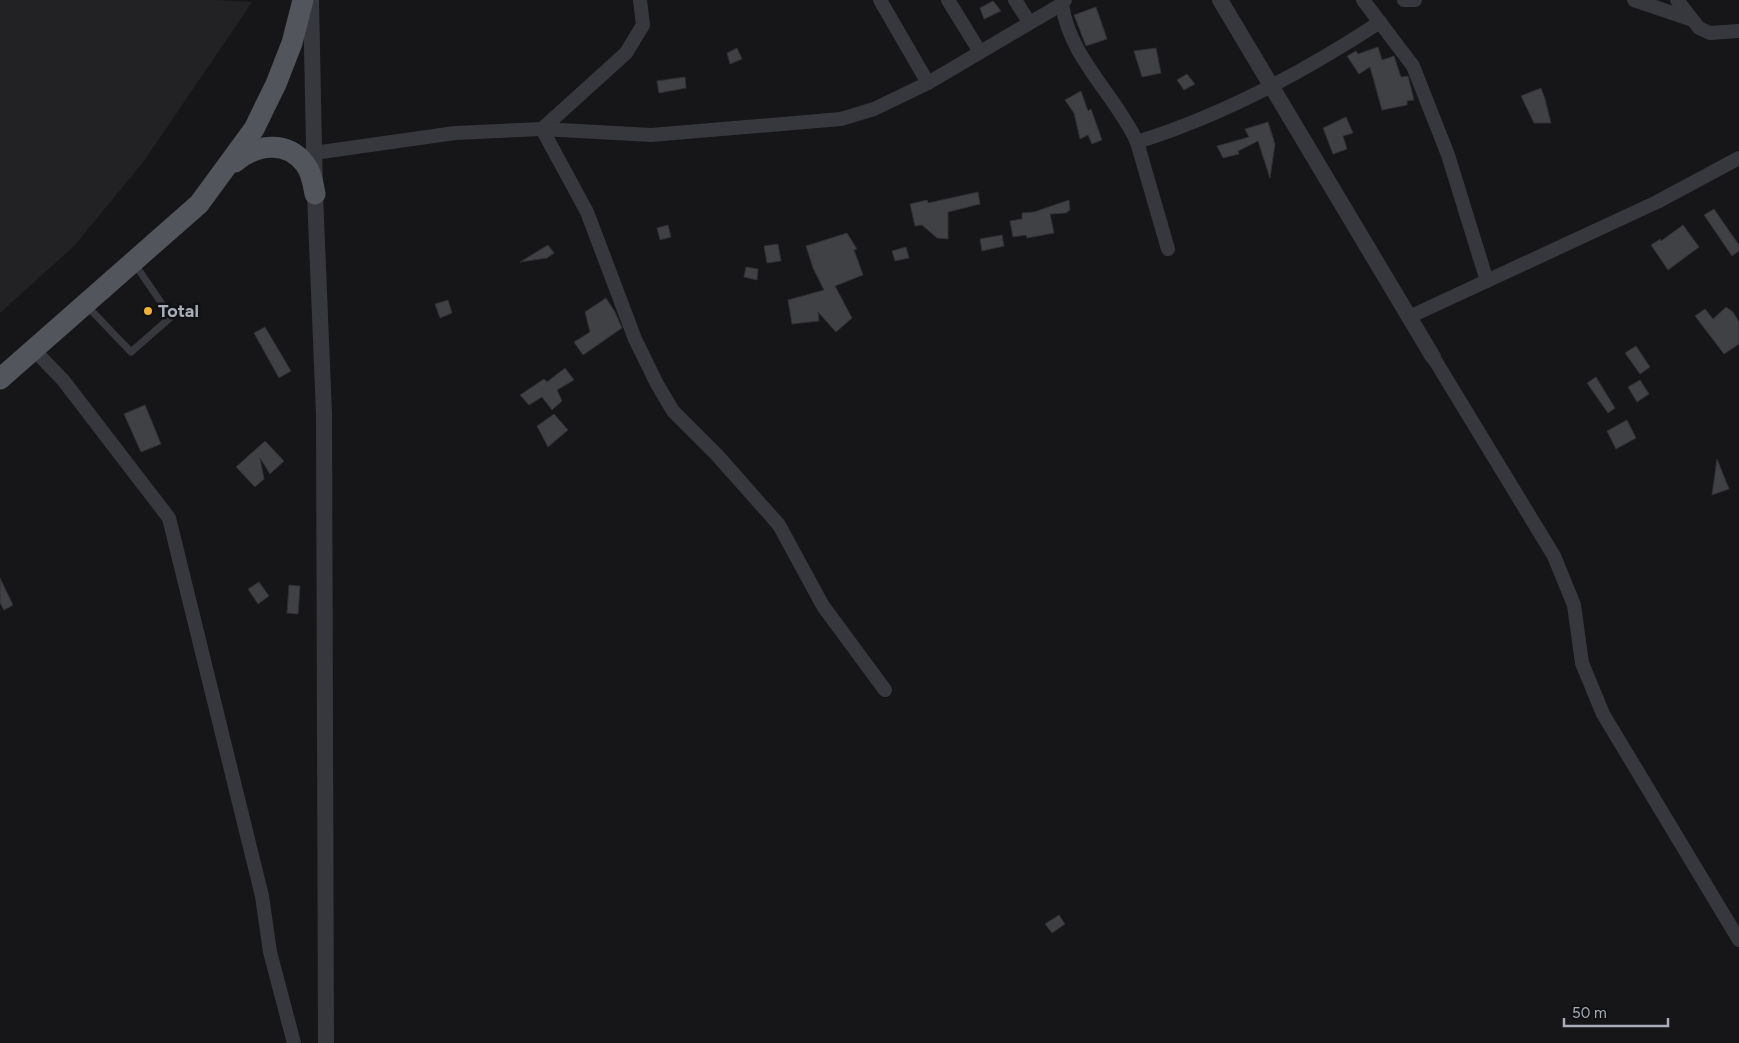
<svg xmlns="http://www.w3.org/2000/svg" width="1739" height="1043" font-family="Figtree,sans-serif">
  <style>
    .built { fill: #222225 }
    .building { fill: #404145; stroke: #303034 }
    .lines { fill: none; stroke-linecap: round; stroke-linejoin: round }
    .service { stroke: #37383d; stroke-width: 7 }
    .minor { stroke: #37383d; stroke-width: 14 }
    .tertiary { stroke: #37383d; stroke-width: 16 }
    .primary { stroke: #53555c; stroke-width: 21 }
    .poi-dot { fill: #f2b134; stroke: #111113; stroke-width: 2 }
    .labels { text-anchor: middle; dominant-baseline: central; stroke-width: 5; stroke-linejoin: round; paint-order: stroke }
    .poi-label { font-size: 18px; font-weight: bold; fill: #a8adb8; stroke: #111113; text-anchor: start }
  </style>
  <rect width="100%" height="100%" fill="#161618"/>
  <polygon class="built" points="0,0 214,0 252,2 144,161 74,246 0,313"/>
  <g class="building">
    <polygon points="993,1 1001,11 984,19 980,8"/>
    <polygon points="1096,7 1107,39 1086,46 1074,15"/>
    <polygon points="1378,47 1382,60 1394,56 1401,77 1408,76 1414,100 1407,101 1407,105 1382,110 1370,67 1359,74 1347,56 1356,51 1358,54"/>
    <polygon points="737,48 742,59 730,64 727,53"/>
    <polygon points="1156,48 1161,73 1142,77 1134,51"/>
    <polygon points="1187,74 1195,84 1184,90 1177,80"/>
    <polygon points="685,77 686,88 659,93 657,81"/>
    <polygon points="1541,88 1545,99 1551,123 1534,123 1521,96"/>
    <polygon points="1081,91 1088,111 1091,109 1102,140 1092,144 1088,135 1080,139 1074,113 1065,100"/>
    <polygon points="1346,117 1353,133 1343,136 1347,149 1333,154 1323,128"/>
    <polygon points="1268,122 1275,144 1270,178 1258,141 1238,151 1239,154 1223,158 1217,146 1249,137 1245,129"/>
    <polygon points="978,192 980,204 948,212 948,239 937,238 922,225 915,226 910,204 927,200 928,203"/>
    <polygon points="1069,200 1070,210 1066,213 1050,214 1054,233 1027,238 1026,235 1013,237 1010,221 1022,219 1022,213 1034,212"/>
    <polygon points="1714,209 1739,245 1739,251 1732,256 1704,215"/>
    <polygon points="668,225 671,237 660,240 657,228"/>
    <polygon points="1683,225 1699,247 1668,270 1651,245 1660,239 1661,241"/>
    <polygon points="847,233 857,249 854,250 863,275 835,286 852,318 836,332 818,312 819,321 792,324 788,300 824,290 813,268 806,246"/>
    <polygon points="1002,235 1004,246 982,251 980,239"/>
    <polygon points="778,244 781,261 767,263 764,246"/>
    <polygon points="548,245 554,253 547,258 520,262"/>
    <polygon points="906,247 909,258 895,261 892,251"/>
    <polygon points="746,267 758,269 757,280 744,277"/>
    <polygon points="606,298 615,312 622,328 583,355 574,342 590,332 585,312"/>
    <polygon points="448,300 452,313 440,318 435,304"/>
    <polygon points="1726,307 1733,312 1739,322 1739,344 1724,354 1695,316 1705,309 1713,319"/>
    <polygon points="265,327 291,371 279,378 254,333"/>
    <polygon points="1636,346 1650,367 1640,374 1625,353"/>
    <polygon points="565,368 574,380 557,390 562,401 552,410 542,397 529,405 520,395 544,379 547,382"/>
    <polygon points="1596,377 1615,408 1608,413 1587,383"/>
    <polygon points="1640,380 1649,394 1637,402 1628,387"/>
    <polygon points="145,405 161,444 141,452 124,414"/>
    <polygon points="554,414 568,430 548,447 537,426"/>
    <polygon points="1627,420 1636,438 1616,449 1607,431"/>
    <polygon points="265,441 284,461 270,474 260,458 264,479 255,487 236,467"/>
    <polygon points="1717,459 1729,489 1712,495"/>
    <polygon points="0,578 13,605 4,610 0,603"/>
    <polygon points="259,582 269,596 258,604 248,589"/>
    <polygon points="289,585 300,586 298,614 287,613"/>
    <polygon points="1059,915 1065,924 1052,933 1045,924"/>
  </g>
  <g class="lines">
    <polyline class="service" points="87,306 131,352 171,317 134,263"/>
    <g class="minor">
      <polyline points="640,0 643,25 626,53 542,129 587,212 635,339 657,384 673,411 717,455 779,525 823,606 885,690"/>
      <polyline points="880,0 928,83"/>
      <polyline points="948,0 980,52"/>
      <polyline points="1015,0 1029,22"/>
      <path d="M1065,0L1062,4C1070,59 1115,94 1137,142C1224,115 1304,72 1380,22"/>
      <polyline points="1363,0 1413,66 1448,155 1487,281"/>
      <polyline points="1404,0 1415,0"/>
      <polyline points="1634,0 1690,19"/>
      <polyline points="1677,0 1699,28 1710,33 1739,31"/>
      <polyline points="1137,142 1168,249"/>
      <polyline points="314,153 455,133 542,129 651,135 841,119 874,109 928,83 1062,4"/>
      <polyline points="1409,317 1657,202 1739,158"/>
      <polyline points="34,350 63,380 169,518 262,896 270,952 294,1043"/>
      <polyline points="1433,357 1554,556 1574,605 1582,663 1603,714 1739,940"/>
    </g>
    <g class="tertiary">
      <polyline points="311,0 315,194 324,414 326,1043"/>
      <polyline points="1220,0 1433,357"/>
    </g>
    <g class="primary">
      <path d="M235,162C256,144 287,140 305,164C312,173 313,184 315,194"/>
      <polyline points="0,379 199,204 254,129 276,84 292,43 303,0"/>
    </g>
  </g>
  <circle class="poi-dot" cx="148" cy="311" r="5"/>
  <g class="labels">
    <g class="poi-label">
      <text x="158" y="311">Total</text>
    </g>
  </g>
  <path d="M1564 1018v8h104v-8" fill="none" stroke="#a8adb8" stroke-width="2.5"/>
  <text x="1572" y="1018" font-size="15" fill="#a8adb8" stroke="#111113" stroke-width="4" paint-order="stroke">50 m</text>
</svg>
